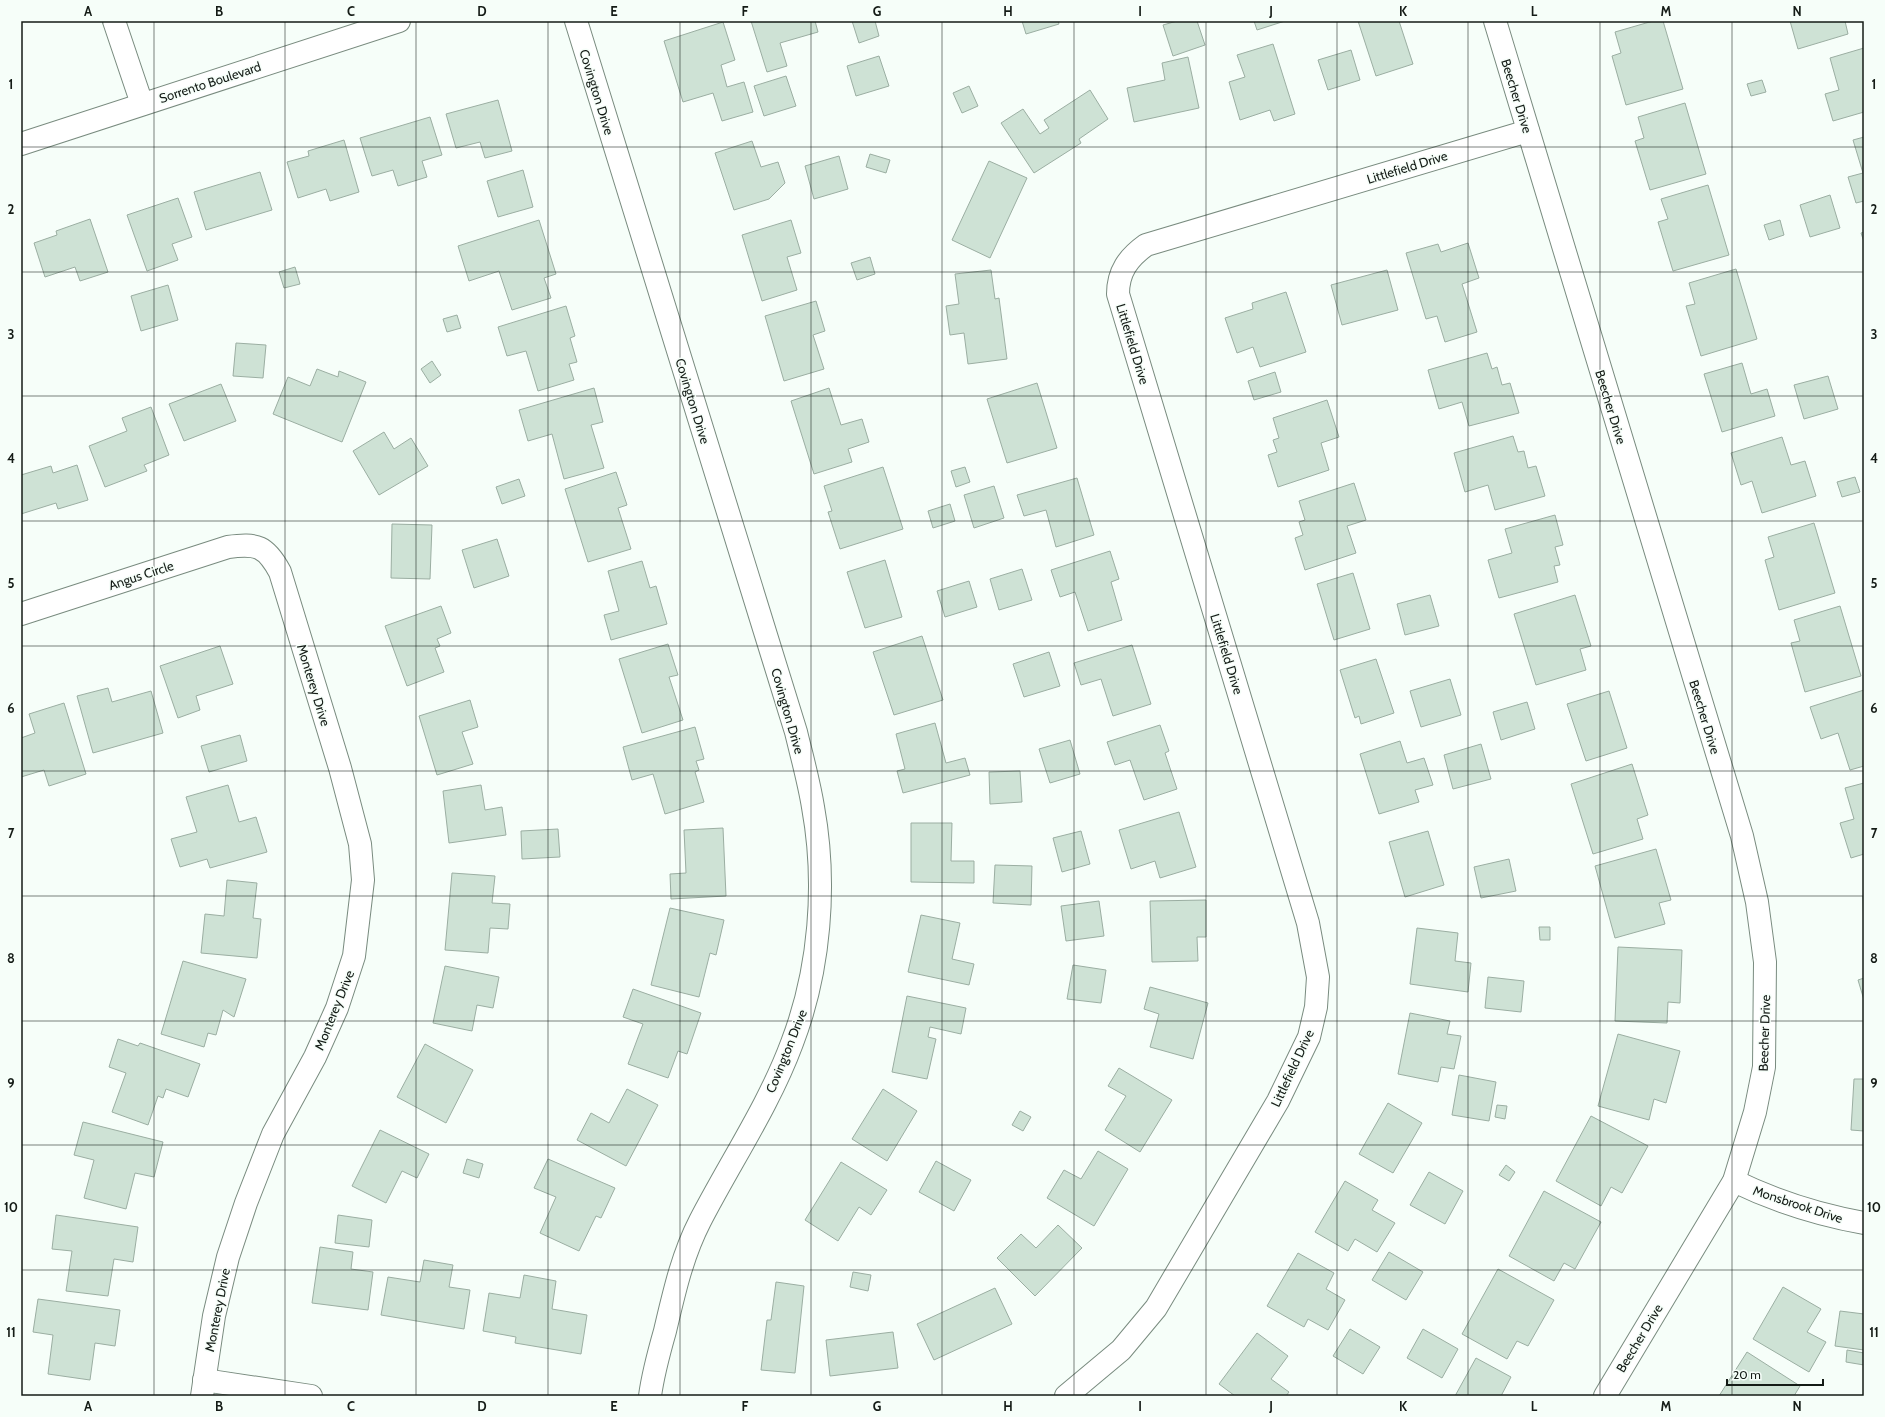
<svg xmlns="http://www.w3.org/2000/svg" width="1885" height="1417" font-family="Cabin,sans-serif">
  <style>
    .building { fill: #cee2d5; stroke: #9baea2 }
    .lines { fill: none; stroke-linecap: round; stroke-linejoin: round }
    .street-casing { stroke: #798b7f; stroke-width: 24 }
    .street { stroke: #fff; stroke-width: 22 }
    .grid { fill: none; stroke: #141b16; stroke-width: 1; stroke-opacity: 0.55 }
    .labels { text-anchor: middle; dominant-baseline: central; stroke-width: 3; stroke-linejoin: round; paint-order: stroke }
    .street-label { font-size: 13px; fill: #141b16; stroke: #f6fef9 }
    .neatline { fill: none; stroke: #141b16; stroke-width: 1.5 }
    .grid-label { font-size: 13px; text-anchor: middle; font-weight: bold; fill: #141b16 }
  </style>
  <rect width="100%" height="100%" fill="#f6fef9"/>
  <g class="building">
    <polygon points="751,21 815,21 818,32 780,43 787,66 767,72"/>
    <polygon points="852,21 875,21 879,36 859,43"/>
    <polygon points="1022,21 1058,21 1059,24 1026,34"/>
    <polygon points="1177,21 1197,21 1205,45 1173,56 1163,25"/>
    <polygon points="1254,21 1285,21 1257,30"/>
    <polygon points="1358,21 1399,21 1413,64 1376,76"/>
    <polygon points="1653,21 1663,21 1683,89 1626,105 1612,56 1621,53 1615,32"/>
    <polygon points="1790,21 1845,21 1848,34 1798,49"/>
    <polygon points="723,22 735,60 721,65 727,87 744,82 753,112 722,121 713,93 683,102 664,41"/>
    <polygon points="1273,44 1295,114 1274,121 1270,110 1240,120 1229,82 1245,77 1237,55"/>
    <polygon points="1864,48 1864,112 1833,121 1825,94 1839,90 1830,58"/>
    <polygon points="1351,50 1360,80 1328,90 1318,60"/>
    <polygon points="879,56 889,86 856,96 847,66"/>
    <polygon points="1188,57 1199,108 1134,122 1127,88 1165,80 1162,63"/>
    <polygon points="786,76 796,106 764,116 754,86"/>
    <polygon points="1762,80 1766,92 1751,96 1747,84"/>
    <polygon points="969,86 978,106 962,113 953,93"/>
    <polygon points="1090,90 1108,119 1079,139 1081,143 1034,173 1001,123 1023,109 1040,134 1049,128 1044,120"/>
    <polygon points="498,100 512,151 485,158 480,142 456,148 446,114"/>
    <polygon points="1685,103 1706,174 1650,190 1635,141 1644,138 1638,117"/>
    <polygon points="430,117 442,155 422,161 427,177 398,186 393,170 372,176 360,138"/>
    <polygon points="1864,137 1864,201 1856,203 1848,177 1863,173 1853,140"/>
    <polygon points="344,140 359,192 330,201 326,189 298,198 287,162 309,156 308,151"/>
    <polygon points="752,141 761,167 778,162 785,183 769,199 734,210 715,153"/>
    <polygon points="870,154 890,160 886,173 866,167"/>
    <polygon points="839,156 848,189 814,199 805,166"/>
    <polygon points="989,161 1027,178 990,258 952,240"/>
    <polygon points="523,170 533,207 498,217 487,181"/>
    <polygon points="260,172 272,210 206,230 194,192"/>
    <polygon points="1708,185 1729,255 1673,271 1658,222 1668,219 1661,199"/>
    <polygon points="1830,195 1840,228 1810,237 1800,205"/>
    <polygon points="178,198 192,237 172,244 178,260 147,271 127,215"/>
    <polygon points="90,219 108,272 80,281 75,267 45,277 34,243 57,235 56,231"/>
    <polygon points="539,220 556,274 544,278 551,298 512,310 499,271 469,281 458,246"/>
    <polygon points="791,220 801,253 787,257 797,290 762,301 742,235"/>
    <polygon points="1780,220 1784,235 1769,240 1764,225"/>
    <polygon points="1864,232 1864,242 1861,233"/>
    <polygon points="1468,243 1479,278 1462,284 1477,332 1445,342 1437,316 1426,319 1406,253 1438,244 1441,252"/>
    <polygon points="870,257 875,274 857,280 851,263"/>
    <polygon points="295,267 300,284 284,288 279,272"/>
    <polygon points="1736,269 1757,339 1701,356 1686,306 1695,304 1689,283"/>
    <polygon points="991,270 995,299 999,298 1007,359 968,364 964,333 950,335 946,306 959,304 955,274"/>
    <polygon points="1387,270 1398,310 1342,325 1331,285"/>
    <polygon points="168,285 178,320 141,331 131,296"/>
    <polygon points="1286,292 1306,352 1260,367 1253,347 1237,353 1225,318 1253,309 1252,303"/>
    <polygon points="816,301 825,331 813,335 824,369 784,381 765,316"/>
    <polygon points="566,306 575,336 570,338 577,362 569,364 574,380 538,391 526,351 507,356 498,327"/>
    <polygon points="457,315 461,328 447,332 443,319"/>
    <polygon points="236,343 266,345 263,378 233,376"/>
    <polygon points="1487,353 1492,369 1497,367 1502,385 1510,383 1519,413 1469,426 1462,402 1439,409 1428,370"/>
    <polygon points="432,361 441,375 430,383 421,369"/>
    <polygon points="1742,363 1751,394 1767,389 1775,416 1722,432 1704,374"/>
    <polygon points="317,369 338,377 339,371 366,382 342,442 273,414 288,377 310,386"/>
    <polygon points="1275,372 1281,392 1254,400 1248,381"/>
    <polygon points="1828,376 1838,409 1804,419 1794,385"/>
    <polygon points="1037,383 1057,448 1007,463 987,399"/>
    <polygon points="221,384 236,421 184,441 169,404"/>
    <polygon points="594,388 603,422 591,425 604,468 564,479 552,434 528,441 519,410"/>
    <polygon points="829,388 841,425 862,419 869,442 848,449 852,462 814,474 791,401"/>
    <polygon points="1327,400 1339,437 1321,443 1329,470 1278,487 1268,455 1277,452 1273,440 1279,438 1273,418"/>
    <polygon points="151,407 169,455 144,465 147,471 105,487 89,446 127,431 122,418"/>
    <polygon points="384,432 394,449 411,438 428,466 379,495 353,451"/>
    <polygon points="1513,436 1518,452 1524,451 1528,468 1536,466 1545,496 1495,510 1488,485 1465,492 1454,453"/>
    <polygon points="1782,437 1791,465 1805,461 1816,496 1762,513 1752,481 1741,485 1731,453"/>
    <polygon points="77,465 88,500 58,509 56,503 21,514 21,475 51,466 53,473"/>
    <polygon points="883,467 903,529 840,549 828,512 832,511 824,486"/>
    <polygon points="965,467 970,482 956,487 951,471"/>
    <polygon points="616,472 627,505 618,508 631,549 588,562 565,489"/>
    <polygon points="1855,477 1860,492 1842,497 1837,482"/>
    <polygon points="1077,478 1094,535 1056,547 1046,510 1024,516 1017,495"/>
    <polygon points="519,479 525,496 502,504 496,487"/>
    <polygon points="1354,483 1366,520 1347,526 1356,553 1305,570 1295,538 1303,535 1299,522 1305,520 1299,501"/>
    <polygon points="994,486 1004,518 974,528 964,495"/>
    <polygon points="950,504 955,521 933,528 928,511"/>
    <polygon points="1555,515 1563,545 1555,547 1560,565 1554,566 1558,582 1499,598 1488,560 1512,553 1505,529"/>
    <polygon points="1814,523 1835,593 1779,610 1765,560 1774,557 1768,537"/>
    <polygon points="392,524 432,525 430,579 391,578"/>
    <polygon points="497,539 509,576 474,588 462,550"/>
    <polygon points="1110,551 1119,579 1111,582 1122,620 1088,631 1075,592 1060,597 1051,570"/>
    <polygon points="885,560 902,617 865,628 847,572"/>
    <polygon points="642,561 650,588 656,586 667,624 611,640 604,615 619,611 608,571"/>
    <polygon points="1022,569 1032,600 999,610 990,579"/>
    <polygon points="1353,573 1370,629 1334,640 1317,584"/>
    <polygon points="969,581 977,607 945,617 937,591"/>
    <polygon points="1430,595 1439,626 1405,635 1397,604"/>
    <polygon points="1575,595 1591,646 1580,649 1586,670 1536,685 1514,614"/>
    <polygon points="441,606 451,633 437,639 440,646 435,648 444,672 407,686 385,626"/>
    <polygon points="1840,606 1861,676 1805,692 1791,643 1800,641 1794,620"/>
    <polygon points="922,636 943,700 894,715 873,652"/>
    <polygon points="668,644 678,675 669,677 683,720 642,733 619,659"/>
    <polygon points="1132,645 1151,704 1113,716 1101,679 1081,685 1074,663"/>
    <polygon points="220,646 233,684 196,696 200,710 178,718 160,666"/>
    <polygon points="1049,652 1060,686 1024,697 1013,664"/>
    <polygon points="1376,659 1394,713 1361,724 1359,716 1355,718 1340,670"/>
    <polygon points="1450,679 1461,715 1421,727 1410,691"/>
    <polygon points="108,688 112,702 151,691 163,733 93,753 77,696"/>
    <polygon points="1864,690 1864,766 1850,770 1838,733 1821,739 1810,707"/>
    <polygon points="1609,691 1627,748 1586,761 1567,704"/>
    <polygon points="470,700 478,727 462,732 473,764 437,775 419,716"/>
    <polygon points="1527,702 1535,729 1501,740 1493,712"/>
    <polygon points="64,703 86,774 49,786 44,770 21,777 21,738 35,733 29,714"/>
    <polygon points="935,723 946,763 965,758 970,775 903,793 897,771 905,769 896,734"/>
    <polygon points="1160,725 1169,751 1165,753 1177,789 1144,800 1130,760 1115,765 1107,742"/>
    <polygon points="695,727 704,759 696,761 699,770 695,772 704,802 665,814 653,774 632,780 623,747"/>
    <polygon points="240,735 247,761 209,772 201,746"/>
    <polygon points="1070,740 1080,774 1050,783 1039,749"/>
    <polygon points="1400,741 1407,763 1424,758 1433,785 1415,790 1419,802 1379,814 1360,754"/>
    <polygon points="1481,744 1491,779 1453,789 1444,755"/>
    <polygon points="1632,764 1648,815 1637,819 1643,839 1593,854 1571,784"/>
    <polygon points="1020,771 1022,802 990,804 989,772"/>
    <polygon points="1864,783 1864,854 1851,858 1840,823 1854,819 1845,788"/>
    <polygon points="228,785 239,822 256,817 267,852 210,868 207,859 180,867 171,839 197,832 186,797"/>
    <polygon points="481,785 485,810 502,807 506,835 449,843 443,791"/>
    <polygon points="1179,812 1196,867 1160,878 1155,861 1131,869 1119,830"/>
    <polygon points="911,823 952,823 951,861 974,861 974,883 911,882"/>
    <polygon points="723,828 726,896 671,899 670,874 686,873 684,830"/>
    <polygon points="558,829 560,857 522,859 521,831"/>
    <polygon points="1081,831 1090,864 1062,872 1053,838"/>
    <polygon points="1428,831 1444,885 1405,897 1389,842"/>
    <polygon points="1656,849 1671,900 1659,903 1665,924 1615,938 1595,866"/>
    <polygon points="1509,859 1516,891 1481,898 1474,867"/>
    <polygon points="995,865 1032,866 1031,905 993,903"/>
    <polygon points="452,873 495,876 492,903 510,904 508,929 490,928 488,953 445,950"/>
    <polygon points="227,880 257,883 253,918 261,919 257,958 201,953 205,914 224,916"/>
    <polygon points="1863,896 1864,896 1864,934"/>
    <polygon points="1206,900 1206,937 1197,937 1198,961 1152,962 1150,901"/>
    <polygon points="1099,901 1104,936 1066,941 1061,906"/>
    <polygon points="670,908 724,920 716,955 710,953 699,997 651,985"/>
    <polygon points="921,915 960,923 952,959 974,964 969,985 908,972"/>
    <polygon points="1539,927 1550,927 1550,940 1540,940"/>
    <polygon points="1417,928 1458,933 1455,961 1471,963 1468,992 1410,984"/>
    <polygon points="1618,947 1682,950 1680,1003 1668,1002 1667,1023 1615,1021"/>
    <polygon points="183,961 246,979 234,1017 223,1010 216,1035 208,1033 204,1047 161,1034"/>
    <polygon points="1073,965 1106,970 1101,1003 1067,999"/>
    <polygon points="445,966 499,977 493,1008 477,1005 472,1031 433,1023"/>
    <polygon points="1488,977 1524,981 1521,1012 1485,1008"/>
    <polygon points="1864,978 1864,1000 1858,980"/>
    <polygon points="1150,987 1208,1003 1193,1059 1150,1047 1159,1014 1144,1009"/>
    <polygon points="633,989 701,1013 687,1054 678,1051 668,1078 628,1064 643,1024 623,1017"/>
    <polygon points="907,996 966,1008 961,1034 930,1027 928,1037 936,1039 927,1079 892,1072"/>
    <polygon points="1410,1013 1450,1021 1447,1034 1461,1036 1454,1069 1441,1067 1438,1082 1398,1074"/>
    <polygon points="1618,1034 1680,1051 1666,1103 1654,1099 1649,1120 1598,1106"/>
    <polygon points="118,1039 138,1046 140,1043 200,1064 188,1097 166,1089 163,1098 158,1096 148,1125 112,1112 126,1073 109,1067"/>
    <polygon points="425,1044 473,1070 446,1123 397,1097"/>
    <polygon points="1119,1068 1172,1100 1140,1152 1105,1130 1126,1096 1108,1086"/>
    <polygon points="1459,1075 1496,1082 1489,1121 1452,1115"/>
    <polygon points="1854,1079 1864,1079 1864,1131 1851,1130"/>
    <polygon points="627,1089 658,1105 626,1166 577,1140 591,1113 609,1123"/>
    <polygon points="883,1089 917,1111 887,1161 852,1139"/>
    <polygon points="1388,1103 1422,1123 1393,1173 1359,1154"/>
    <polygon points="1497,1105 1507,1106 1505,1119 1495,1117"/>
    <polygon points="1020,1111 1031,1117 1023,1131 1012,1125"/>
    <polygon points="1591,1116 1648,1146 1622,1193 1611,1187 1601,1206 1556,1181"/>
    <polygon points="83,1122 163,1142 154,1177 135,1173 126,1209 84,1198 94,1160 74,1155"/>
    <polygon points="380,1130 429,1154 417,1178 402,1171 386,1203 352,1186"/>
    <polygon points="1098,1151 1128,1169 1094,1226 1047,1198 1064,1170 1081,1179"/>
    <polygon points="467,1159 483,1164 479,1178 463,1173"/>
    <polygon points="548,1159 615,1188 601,1218 596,1216 579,1251 540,1233 556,1197 534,1188"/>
    <polygon points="936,1161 971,1180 954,1211 919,1192"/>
    <polygon points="841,1162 887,1190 871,1215 859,1207 838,1241 805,1220"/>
    <polygon points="1506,1165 1515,1172 1509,1181 1499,1175"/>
    <polygon points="1429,1172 1463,1191 1445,1224 1410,1205"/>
    <polygon points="1345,1181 1378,1200 1372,1210 1395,1223 1377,1252 1355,1239 1348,1251 1315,1232"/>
    <polygon points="1544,1191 1601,1222 1575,1269 1564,1263 1554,1281 1509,1256"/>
    <polygon points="56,1215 138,1227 133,1262 114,1259 108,1296 66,1291 72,1251 52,1249"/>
    <polygon points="338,1215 372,1220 369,1247 335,1243"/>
    <polygon points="1058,1225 1082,1248 1035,1296 997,1258 1021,1234 1036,1248"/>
    <polygon points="320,1247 353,1252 351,1269 373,1272 368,1310 312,1303"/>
    <polygon points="1389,1252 1423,1272 1406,1300 1372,1280"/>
    <polygon points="1298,1253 1334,1273 1326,1289 1345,1300 1328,1330 1308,1319 1304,1327 1267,1306"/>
    <polygon points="424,1260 453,1265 449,1287 470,1290 464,1329 381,1315 388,1277 420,1282"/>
    <polygon points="1498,1269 1554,1300 1528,1346 1517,1341 1507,1359 1462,1334"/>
    <polygon points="853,1272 871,1275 868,1291 850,1287"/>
    <polygon points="524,1275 556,1281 552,1309 587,1315 581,1354 515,1343 516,1337 483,1331 489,1293 520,1298"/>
    <polygon points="776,1282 804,1286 795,1373 761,1370 767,1320 771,1320"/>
    <polygon points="1783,1287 1821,1309 1807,1332 1826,1342 1809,1372 1753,1339"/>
    <polygon points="995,1288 1012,1324 934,1360 917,1324"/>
    <polygon points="38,1299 120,1310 115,1346 95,1343 90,1380 48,1374 53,1335 33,1332"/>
    <polygon points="1840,1311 1864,1314 1864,1350 1835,1346"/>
    <polygon points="1350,1329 1380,1347 1363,1374 1333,1356"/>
    <polygon points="1423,1329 1458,1349 1442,1378 1407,1358"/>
    <polygon points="893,1332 898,1368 830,1376 826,1340"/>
    <polygon points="1257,1333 1288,1356 1271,1379 1289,1392 1286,1396 1235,1396 1219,1384"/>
    <polygon points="1847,1350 1864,1353 1864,1365 1846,1362"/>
    <polygon points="1747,1352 1800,1386 1794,1396 1719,1396"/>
    <polygon points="1476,1358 1511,1377 1501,1396 1455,1396"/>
  </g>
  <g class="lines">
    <defs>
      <g id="street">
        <polyline points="114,21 142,104"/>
        <path d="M576,21L796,732C802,757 809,782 813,807C827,884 820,970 792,1043C769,1105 731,1161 700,1221C682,1256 674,1293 665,1331C659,1352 653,1374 650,1396"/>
        <polyline points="1495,21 1742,836 1757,902 1765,962 1764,1067 1755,1112 1734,1181 1605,1396"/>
        <polyline points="21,144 399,21"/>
        <path d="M21,614L228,547C257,543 266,546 280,572L340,768L360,844L363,880L354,956L337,1008L315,1057L273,1134L246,1203L228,1257L214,1316L202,1396"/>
        <path d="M1734,1181C1775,1201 1819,1215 1864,1223"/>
        <polyline points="204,1380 311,1396"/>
        <path d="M1066,1396L1121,1350L1156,1308L1278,1101L1309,1037L1316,1007L1318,977L1308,923L1118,294C1118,272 1128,258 1146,245L1528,131"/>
      </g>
    </defs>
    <use href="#street" class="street-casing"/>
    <use href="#street" class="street"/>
  </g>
  <path class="grid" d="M154,21V1396M285,21V1396M416,21V1396M548,21V1396M680,21V1396M811,21V1396M942,21V1396M1074,21V1396M1206,21V1396M1337,21V1396M1468,21V1396M1600,21V1396M1732,21V1396M21,147H1864M21,272H1864M21,396H1864M21,521H1864M21,646H1864M21,771H1864M21,896H1864M21,1021H1864M21,1145H1864M21,1270H1864"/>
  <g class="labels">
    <g class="street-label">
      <text transform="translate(210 82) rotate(-18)">Sorrento Boulevard</text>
      <text transform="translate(597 92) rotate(73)">Covington Drive</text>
      <text transform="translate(1517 96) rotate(73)">Beecher Drive</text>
      <text transform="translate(1407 167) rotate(-17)">Littlefield Drive</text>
      <text transform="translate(1133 344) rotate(73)">Littlefield Drive</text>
      <text transform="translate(693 401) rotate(73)">Covington Drive</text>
      <text transform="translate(1611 407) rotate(73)">Beecher Drive</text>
      <text transform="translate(141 575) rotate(-18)">Angus Circle</text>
      <text transform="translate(1227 654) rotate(73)">Littlefield Drive</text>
      <text transform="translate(314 685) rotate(73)">Monterey Drive</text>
      <text transform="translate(788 711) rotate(74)">Covington Drive</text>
      <text transform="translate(1705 717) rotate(73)">Beecher Drive</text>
      <text transform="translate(334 1010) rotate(-68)">Monterey Drive</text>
      <text transform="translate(1764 1033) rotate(-88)">Beecher Drive</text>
      <text transform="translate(786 1051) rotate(-68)">Covington Drive</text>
      <text transform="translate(1292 1068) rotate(-65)">Littlefield Drive</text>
      <text transform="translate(1798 1204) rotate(18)">Monsbrook Drive</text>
      <text transform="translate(217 1310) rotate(-79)">Monterey Drive</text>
      <text transform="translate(1639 1338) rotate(-59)">Beecher Drive</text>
    </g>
  </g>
  <rect width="1885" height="1417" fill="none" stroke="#f6fef9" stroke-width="44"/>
  <path d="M1727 1379v6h96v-6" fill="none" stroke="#141b16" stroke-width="2"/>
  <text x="1733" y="1379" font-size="12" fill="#141b16" stroke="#f6fef9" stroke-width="3" paint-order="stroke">20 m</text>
  <rect x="22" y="22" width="1841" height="1373" class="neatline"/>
  <g class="grid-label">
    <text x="88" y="16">A</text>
    <text x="219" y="16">B</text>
    <text x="351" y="16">C</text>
    <text x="482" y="16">D</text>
    <text x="614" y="16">E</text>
    <text x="745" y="16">F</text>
    <text x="877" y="16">G</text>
    <text x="1008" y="16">H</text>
    <text x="1140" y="16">I</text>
    <text x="1271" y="16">J</text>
    <text x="1403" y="16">K</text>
    <text x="1534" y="16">L</text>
    <text x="1666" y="16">M</text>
    <text x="1797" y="16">N</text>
    <text x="11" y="89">1</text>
    <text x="1874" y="89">1</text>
    <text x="11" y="214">2</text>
    <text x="1874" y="214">2</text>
    <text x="11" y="339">3</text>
    <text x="1874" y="339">3</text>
    <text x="11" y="463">4</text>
    <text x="1874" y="463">4</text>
    <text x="11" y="588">5</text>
    <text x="1874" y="588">5</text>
    <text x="11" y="713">6</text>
    <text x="1874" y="713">6</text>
    <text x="11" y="838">7</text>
    <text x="1874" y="838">7</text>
    <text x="11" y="963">8</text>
    <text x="1874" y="963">8</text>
    <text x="11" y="1088">9</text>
    <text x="1874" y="1088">9</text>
    <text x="11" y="1212">10</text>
    <text x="1874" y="1212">10</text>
    <text x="11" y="1337">11</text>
    <text x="1874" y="1337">11</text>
    <text x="88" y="1411">A</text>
    <text x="219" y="1411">B</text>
    <text x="351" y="1411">C</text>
    <text x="482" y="1411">D</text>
    <text x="614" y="1411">E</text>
    <text x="745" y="1411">F</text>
    <text x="877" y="1411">G</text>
    <text x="1008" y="1411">H</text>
    <text x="1140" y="1411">I</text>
    <text x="1271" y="1411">J</text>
    <text x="1403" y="1411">K</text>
    <text x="1534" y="1411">L</text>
    <text x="1666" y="1411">M</text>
    <text x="1797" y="1411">N</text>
  </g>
</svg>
